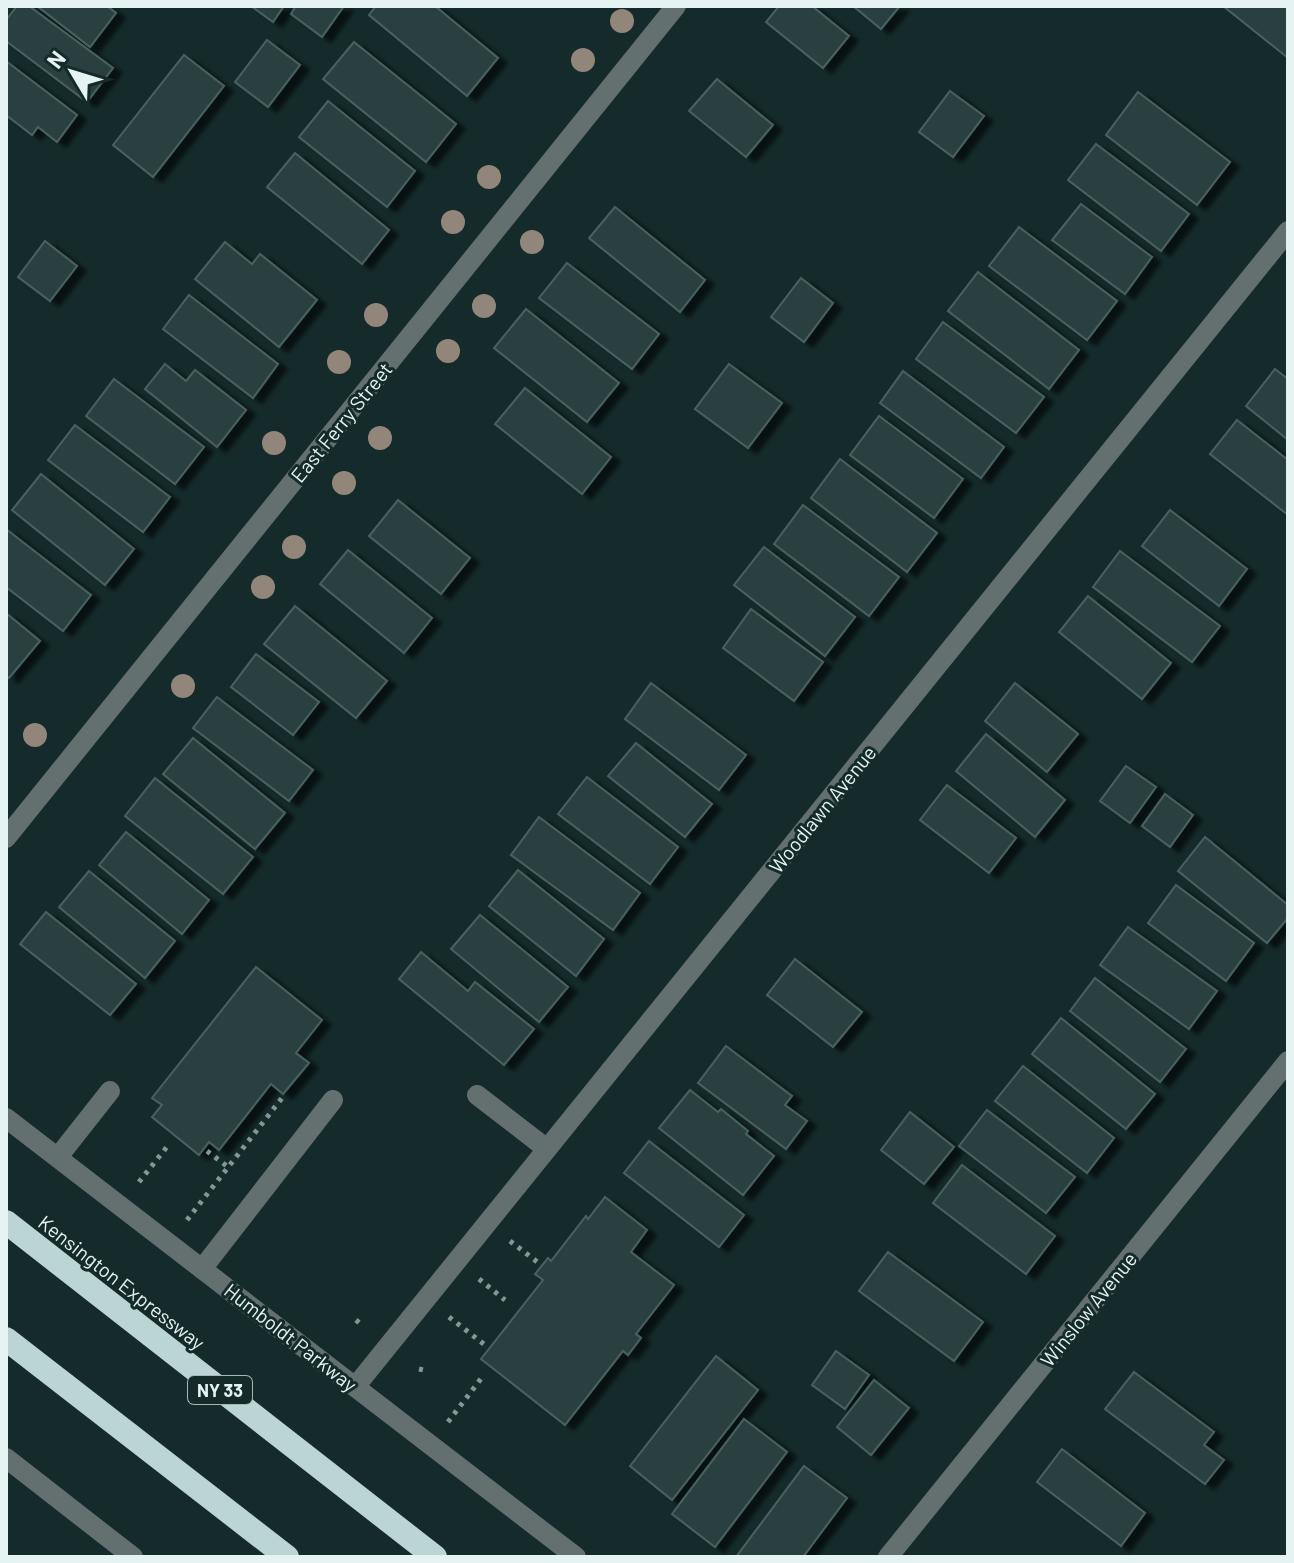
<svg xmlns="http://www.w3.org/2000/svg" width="1294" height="1563" font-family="Barlow,sans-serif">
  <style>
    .building { fill: #2a4140; stroke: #4a6161; stroke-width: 2; filter: url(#shadow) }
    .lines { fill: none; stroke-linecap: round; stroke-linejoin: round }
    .path { stroke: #859696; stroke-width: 5; stroke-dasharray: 4 6; stroke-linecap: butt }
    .service { stroke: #646f6f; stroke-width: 20 }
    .minor { stroke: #646f6f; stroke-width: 20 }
    .tertiary { stroke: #646f6f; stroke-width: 20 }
    .motorway { stroke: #bad5d4; stroke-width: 24 }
    .tree { fill: #928579 }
    .labels { text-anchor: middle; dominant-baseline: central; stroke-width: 6; stroke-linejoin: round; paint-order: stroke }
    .shield { fill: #152b2b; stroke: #a7b7b7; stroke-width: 2 }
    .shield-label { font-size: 18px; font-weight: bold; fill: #e6f3f3 }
    .street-label { font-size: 20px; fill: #e6f3f3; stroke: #152b2b }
  </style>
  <defs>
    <filter id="shadow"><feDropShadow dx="9" dy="5" stdDeviation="2" flood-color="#0009"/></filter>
  </defs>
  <rect width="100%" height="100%" fill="#152b2b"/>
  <g class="building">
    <polygon points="17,6 29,6 113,68 87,102 6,41 6,20"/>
    <polygon points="37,6 107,6 116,13 90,47"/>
    <polygon points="251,6 284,6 273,22"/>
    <polygon points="296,6 344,6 322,37 291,14"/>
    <polygon points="376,6 435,6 498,58 467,96 369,15"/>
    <polygon points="779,6 812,6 849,36 823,68 766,22"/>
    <polygon points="853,6 900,6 881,29"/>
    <polygon points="1223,6 1288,6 1288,58"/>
    <polygon points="267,40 300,65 268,107 235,82"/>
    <polygon points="354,42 456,124 426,162 323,79"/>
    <polygon points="184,55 224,86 153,177 113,145"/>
    <polygon points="6,61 77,115 57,142 38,127 32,135 6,115"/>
    <polygon points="717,79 773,125 746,157 689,111"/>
    <polygon points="950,91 984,116 953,157 919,132"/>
    <polygon points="1138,92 1230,162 1197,205 1106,135"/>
    <polygon points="328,101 415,171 387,207 299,137"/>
    <polygon points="1096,144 1189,214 1161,251 1068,180"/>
    <polygon points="295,153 389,230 362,264 267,187"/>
    <polygon points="1081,204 1152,257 1125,294 1052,240"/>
    <polygon points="615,207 705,280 680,312 589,238"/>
    <polygon points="1019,227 1117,301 1087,340 989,266"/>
    <polygon points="45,241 77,266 50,301 18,277"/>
    <polygon points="225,242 252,264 260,254 317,300 279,347 195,279"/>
    <polygon points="567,263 659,334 632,369 539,298"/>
    <polygon points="978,272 1079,350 1049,389 948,311"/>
    <polygon points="801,278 833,303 804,342 771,317"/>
    <polygon points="189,295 278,364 253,398 163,329"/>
    <polygon points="526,309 619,383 587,422 494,348"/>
    <polygon points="943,322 1044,397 1016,433 916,359"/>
    <polygon points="165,364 186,381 195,370 246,410 217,447 145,389"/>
    <polygon points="729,364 782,403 748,448 695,409"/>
    <polygon points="1275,369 1288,379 1288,440 1246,406"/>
    <polygon points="903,371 1004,447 981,478 880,403"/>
    <polygon points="114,379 204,447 175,484 86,416"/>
    <polygon points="525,388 611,457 582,494 495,424"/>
    <polygon points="879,416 963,479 934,518 850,455"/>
    <polygon points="1237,420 1288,460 1288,515 1210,454"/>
    <polygon points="75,425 170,497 143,532 48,460"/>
    <polygon points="840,459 937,533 907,572 811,498"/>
    <polygon points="41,474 134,549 105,585 12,510"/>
    <polygon points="398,500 470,558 441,594 369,536"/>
    <polygon points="803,505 899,577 869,616 774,544"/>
    <polygon points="1170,510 1247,569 1219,606 1142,546"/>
    <polygon points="6,529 91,595 63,631 6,587"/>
    <polygon points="764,547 855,617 825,656 734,585"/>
    <polygon points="348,550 432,618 404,653 320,584"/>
    <polygon points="1120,551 1220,626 1192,662 1093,587"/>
    <polygon points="1088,596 1171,663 1142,699 1059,632"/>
    <polygon points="295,606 387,681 356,718 264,644"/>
    <polygon points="751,609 823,662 794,701 723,648"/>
    <polygon points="6,613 40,641 9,678 6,675"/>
    <polygon points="256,654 319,702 293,735 231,687"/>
    <polygon points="651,683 746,755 719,790 625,719"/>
    <polygon points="1015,683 1078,734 1047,772 985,721"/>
    <polygon points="217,697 313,770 289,801 193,728"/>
    <polygon points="986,734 1065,800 1035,837 956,771"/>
    <polygon points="193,738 285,813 255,849 163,774"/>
    <polygon points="636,743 712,804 685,837 608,776"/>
    <polygon points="1126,766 1156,787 1130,823 1100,801"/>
    <polygon points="587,777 678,847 650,884 558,814"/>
    <polygon points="155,778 253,857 223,894 125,816"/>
    <polygon points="947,785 1016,838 989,873 920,820"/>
    <polygon points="1165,794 1193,815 1170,847 1142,826"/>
    <polygon points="539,817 640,893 613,930 511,855"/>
    <polygon points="126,832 209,900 182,934 99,865"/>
    <polygon points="1205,837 1288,905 1288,918 1267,943 1178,871"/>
    <polygon points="518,870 604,939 576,976 489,906"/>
    <polygon points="89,871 175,941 145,978 59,907"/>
    <polygon points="1176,885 1254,943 1226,981 1148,923"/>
    <polygon points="46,912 136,984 110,1015 20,944"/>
    <polygon points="480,915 568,987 539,1022 451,949"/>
    <polygon points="1128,927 1217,991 1189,1029 1100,965"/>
    <polygon points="421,952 468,991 475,982 534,1029 504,1065 399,979"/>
    <polygon points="795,959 862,1012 833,1047 767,995"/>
    <polygon points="256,967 322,1020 296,1053 309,1063 283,1094 271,1084 219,1150 209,1142 199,1155 152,1117 162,1105 152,1098"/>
    <polygon points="1095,978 1186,1049 1160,1082 1070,1011"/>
    <polygon points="1061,1018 1155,1094 1126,1129 1032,1054"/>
    <polygon points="726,1046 792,1096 785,1105 807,1121 786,1149 698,1083"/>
    <polygon points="1023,1066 1114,1138 1087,1173 995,1101"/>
    <polygon points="690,1090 718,1112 721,1109 748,1131 746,1134 774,1156 743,1195 659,1128"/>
    <polygon points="987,1110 1075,1177 1046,1213 959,1146"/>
    <polygon points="910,1112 954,1147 924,1184 881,1150"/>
    <polygon points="649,1141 744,1215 719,1247 624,1173"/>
    <polygon points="962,1165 1055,1236 1026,1274 933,1203"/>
    <polygon points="605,1197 647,1230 631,1252 674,1285 636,1334 641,1338 628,1355 623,1351 565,1425 481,1359 543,1280 535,1274 548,1258 551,1261 586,1216 588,1219"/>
    <polygon points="888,1252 983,1322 954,1361 859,1291"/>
    <polygon points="836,1351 869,1375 845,1409 812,1385"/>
    <polygon points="716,1356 758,1390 672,1500 630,1466"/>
    <polygon points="1134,1372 1214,1432 1204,1445 1224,1460 1205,1484 1105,1409"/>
    <polygon points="874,1380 909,1408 871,1455 837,1427"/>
    <polygon points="744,1419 787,1452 715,1547 672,1514"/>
    <polygon points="1062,1449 1145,1513 1121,1546 1037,1482"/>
    <polygon points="804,1466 847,1498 803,1557 736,1557"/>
  </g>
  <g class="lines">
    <g class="path">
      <polyline points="207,1151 228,1167"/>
      <polyline points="139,1182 170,1143"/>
      <polyline points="187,1220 282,1098"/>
      <polyline points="510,1241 540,1264"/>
      <polyline points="479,1279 505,1300"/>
      <polyline points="449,1317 485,1345"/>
      <polyline points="356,1320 363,1326"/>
      <polyline points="419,1369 428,1371"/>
      <polyline points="448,1422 483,1376"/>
    </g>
    <g class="service">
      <polyline points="477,1095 547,1149"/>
      <polyline points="58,1157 110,1091"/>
      <polyline points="202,1269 333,1100"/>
    </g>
    <g class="minor">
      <polyline points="355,1387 1288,231"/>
      <polyline points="888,1557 1288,1061"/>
    </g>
    <g class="tertiary">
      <polyline points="6,838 676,6"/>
      <polyline points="6,1118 576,1557"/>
      <polyline points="6,1458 133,1557"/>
    </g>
    <g class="motorway">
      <polyline points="6,1222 435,1557"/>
      <polyline points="6,1339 287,1557"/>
    </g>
  </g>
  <g class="tree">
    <circle cx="622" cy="21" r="12"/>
    <circle cx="583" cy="60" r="12"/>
    <circle cx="489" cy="177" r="12"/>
    <circle cx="453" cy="222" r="12"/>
    <circle cx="532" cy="242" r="12"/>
    <circle cx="484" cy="306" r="12"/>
    <circle cx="376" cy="315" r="12"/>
    <circle cx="448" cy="351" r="12"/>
    <circle cx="339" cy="362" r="12"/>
    <circle cx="380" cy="438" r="12"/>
    <circle cx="274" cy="443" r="12"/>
    <circle cx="344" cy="483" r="12"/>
    <circle cx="294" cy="547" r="12"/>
    <circle cx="263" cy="587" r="12"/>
    <circle cx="183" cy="686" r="12"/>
    <circle cx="35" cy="735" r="12"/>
  </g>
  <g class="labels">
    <rect class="shield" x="188" y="1376" width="64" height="28" rx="6"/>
    <g class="shield-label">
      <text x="220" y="1390">NY 33</text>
    </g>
    <g class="street-label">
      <text transform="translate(341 422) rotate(-51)">East Ferry Street</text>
      <text transform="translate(822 809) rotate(-51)">Woodlawn Avenue</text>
      <text transform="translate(122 1282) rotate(38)">Kensington Expressway</text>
      <text transform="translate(1088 1309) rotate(-51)">Winslow Avenue</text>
      <text transform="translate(291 1337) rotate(38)">Humboldt Parkway</text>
    </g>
  </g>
  <rect width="1294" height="1563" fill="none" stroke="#e6f3f3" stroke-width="16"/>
  <g transform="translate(72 72) rotate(308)" stroke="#152b2b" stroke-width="6" paint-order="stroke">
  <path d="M0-6L14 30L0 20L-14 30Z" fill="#e6f3f3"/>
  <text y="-12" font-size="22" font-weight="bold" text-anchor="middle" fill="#e6f3f3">N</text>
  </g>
</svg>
